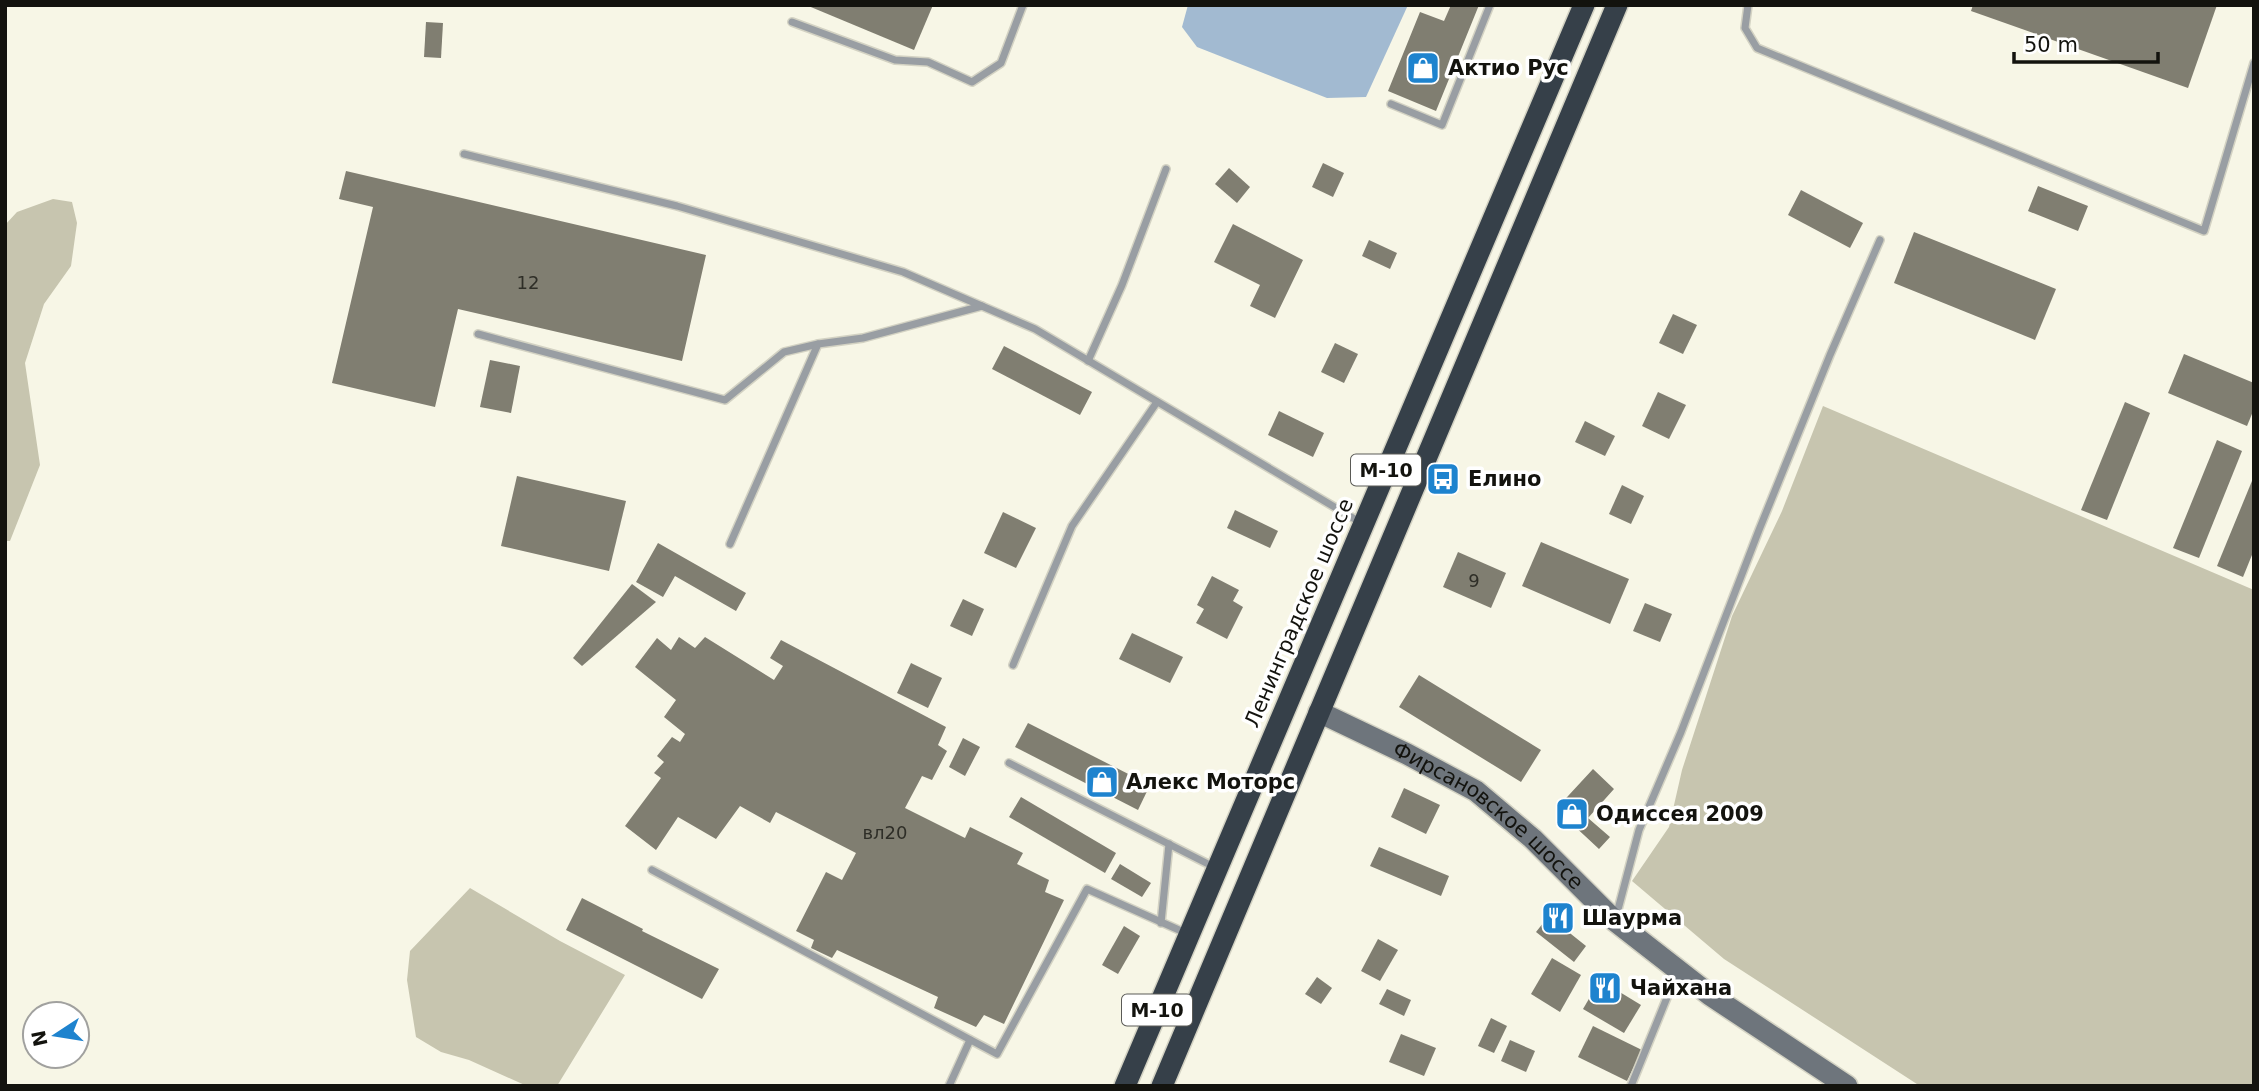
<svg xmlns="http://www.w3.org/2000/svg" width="2259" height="1091" font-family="'DejaVu Sans',sans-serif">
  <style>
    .green { fill: #c7c5af }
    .water { fill: #a2bad1 }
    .building { fill: #807e71 }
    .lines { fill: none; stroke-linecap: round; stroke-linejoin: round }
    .lane-casing { stroke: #d3d2c3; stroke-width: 10 }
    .secondary-casing { stroke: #d3d2c3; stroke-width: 24 }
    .highway-casing { stroke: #d3d2c3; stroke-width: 24 }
    .lane { stroke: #999ea3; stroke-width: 7 }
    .secondary { stroke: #6e757c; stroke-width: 21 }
    .highway { stroke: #364049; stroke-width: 21 }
    .labels { text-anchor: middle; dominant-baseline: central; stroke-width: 7; stroke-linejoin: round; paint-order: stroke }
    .number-label { font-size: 18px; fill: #2e2e27 }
    .shield { fill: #fff; stroke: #5a5a56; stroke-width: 2 }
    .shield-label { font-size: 19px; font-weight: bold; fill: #13130e }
    .poi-label { font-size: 21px; font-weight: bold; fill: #13130e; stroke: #fff; text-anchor: start }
    .street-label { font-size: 21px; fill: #13130e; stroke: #fff }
  </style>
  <rect width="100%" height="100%" fill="#f7f6e6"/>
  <g class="green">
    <polygon points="53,199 72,202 77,223 71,266 44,304 25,363 40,465 10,541 5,541 5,225 17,212"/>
    <polygon points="1823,406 2254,590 2254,1086 1920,1086 1724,959 1632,881 1669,827 1682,770 1732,616 1782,511"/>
    <polygon points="470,888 560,941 625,975 557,1086 527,1086 469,1060 441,1052 416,1037 407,980 410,951"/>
  </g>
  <polygon class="water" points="1188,5 1408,5 1366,97 1327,98 1197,47 1182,27"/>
  <g class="building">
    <polygon points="806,5 933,5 914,50"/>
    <polygon points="1451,5 1479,5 1436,111 1388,91 1420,12 1444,21"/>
    <polygon points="1973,5 2217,5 2188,88 1971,11"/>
    <polygon points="426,22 443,23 441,58 424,57"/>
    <polygon points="1323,163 1344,173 1333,197 1312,187"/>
    <polygon points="1229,168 1250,187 1237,203 1215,184"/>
    <polygon points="346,171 706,255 682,361 458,309 435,407 332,383 373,207 339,199"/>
    <polygon points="2038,186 2088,206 2078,231 2028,211"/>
    <polygon points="1801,190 1863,223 1850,248 1788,215"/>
    <polygon points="1233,224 1303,260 1275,318 1250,306 1260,285 1214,262"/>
    <polygon points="1914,232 2056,289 2035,340 1894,283"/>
    <polygon points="1369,240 1397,253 1390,269 1362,256"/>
    <polygon points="1673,314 1697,325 1683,354 1659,343"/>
    <polygon points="1335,343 1358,354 1344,383 1321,372"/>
    <polygon points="1004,346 1092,392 1080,415 992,369"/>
    <polygon points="2184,354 2254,383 2254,409 2247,426 2168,393"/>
    <polygon points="490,360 520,366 511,413 480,407"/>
    <polygon points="1658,392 1686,405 1669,439 1642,426"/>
    <polygon points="2125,402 2150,413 2107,520 2081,510"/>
    <polygon points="1279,411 1324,433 1313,457 1268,435"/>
    <polygon points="1585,421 1615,436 1605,456 1575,442"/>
    <polygon points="2217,440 2242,451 2199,558 2173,548"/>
    <polygon points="517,476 626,501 609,571 501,546"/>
    <polygon points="2254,476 2254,550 2243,577 2217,566"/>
    <polygon points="1622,485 1644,496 1631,524 1609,514"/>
    <polygon points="1235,510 1278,531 1270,548 1227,528"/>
    <polygon points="1003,512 1036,528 1016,568 984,553"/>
    <polygon points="1541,542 1629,579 1610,624 1522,586"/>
    <polygon points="658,543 746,593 736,611 675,576 663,597 636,582"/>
    <polygon points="1458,552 1506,573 1491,608 1443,587"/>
    <polygon points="1212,576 1239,590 1233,601 1243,607 1227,639 1196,623 1204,609 1197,605"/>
    <polygon points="632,584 656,602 582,666 573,658"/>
    <polygon points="963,599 984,609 972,636 950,626"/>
    <polygon points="1645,603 1672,614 1660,642 1633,631"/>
    <polygon points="1132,633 1183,657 1170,683 1119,659"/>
    <polygon points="679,637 695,648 705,637 774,680 783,666 770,658 781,640 946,727 938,745 947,751 932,780 922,776 905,808 965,838 970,827 1023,853 1017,864 1049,880 1045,892 1064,900 1004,1024 984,1015 976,1027 934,1008 938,997 837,950 832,958 811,948 814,940 796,931 826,872 842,880 856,853 776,812 770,823 740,806 716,839 678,817 656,850 625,826 661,778 654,773 664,762 657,756 672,737 680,742 685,734 664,717 676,700 635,667 657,638 671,650"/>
    <polygon points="911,663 942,678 928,708 897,693"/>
    <polygon points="1419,675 1541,750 1521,782 1399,707"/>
    <polygon points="1028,723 1150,785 1138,810 1015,747"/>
    <polygon points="963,738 980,747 965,776 949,767"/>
    <polygon points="1593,769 1614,789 1588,818 1610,837 1599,849 1556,809"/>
    <polygon points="1404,788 1440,805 1426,834 1391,817"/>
    <polygon points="1021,797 1116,853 1105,873 1009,817"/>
    <polygon points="1379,847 1449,876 1441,896 1370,866"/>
    <polygon points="1120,864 1151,883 1142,897 1111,879"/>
    <polygon points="582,898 643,929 642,931 719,969 702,999 566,930"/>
    <polygon points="1555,908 1567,918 1561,926 1586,946 1574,962 1536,932"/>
    <polygon points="1124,926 1140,936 1118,974 1102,965"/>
    <polygon points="1378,939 1398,950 1380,981 1361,971"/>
    <polygon points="1552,958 1581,975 1560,1012 1531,994"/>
    <polygon points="1317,977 1332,988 1321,1004 1305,994"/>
    <polygon points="1600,980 1641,1005 1624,1033 1583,1009"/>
    <polygon points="1387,989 1411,1000 1404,1016 1379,1004"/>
    <polygon points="1491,1018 1507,1026 1494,1053 1478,1046"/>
    <polygon points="1593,1026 1642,1050 1627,1081 1578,1057"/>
    <polygon points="1401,1034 1436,1048 1424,1076 1389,1062"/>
    <polygon points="1510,1040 1535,1051 1526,1072 1501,1061"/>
  </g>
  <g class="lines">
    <defs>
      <g id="lane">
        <polyline points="1748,5 1745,28 1757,48 2204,231 2254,63"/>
        <polyline points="792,22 895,60 928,62 972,82 1001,63 1023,5"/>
        <polyline points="1391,104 1442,125 1490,5"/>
        <polyline points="464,154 677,206 903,272 1035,329 1363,524"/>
        <polyline points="478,334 725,400 784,352 818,344"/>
        <polyline points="1088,361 1122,285 1166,169"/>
        <polyline points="730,544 818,344 863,338 982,306"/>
        <polyline points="1013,665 1072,526 1157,402"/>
        <polyline points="1009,763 1216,868"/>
        <polyline points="652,870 997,1054 1087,889 1188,934"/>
        <polyline points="1616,917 1639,830 1681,732 1759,530 1830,355 1880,240"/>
        <polyline points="1161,923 1169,844"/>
        <polyline points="949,1086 970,1040"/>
        <polyline points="1631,1086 1677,973"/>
      </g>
      <g id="secondary">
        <path id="s1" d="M1319,712L1407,754L1476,791L1533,839L1615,921L1710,995L1847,1086"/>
      </g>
      <g id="highway">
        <polyline points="1125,1086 1584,5"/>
        <polyline points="1162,1086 1617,5"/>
      </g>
    </defs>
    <use href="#lane" class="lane-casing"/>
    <use href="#secondary" class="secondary-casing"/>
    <use href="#highway" class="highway-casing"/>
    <use href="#lane" class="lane"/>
    <use href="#secondary" class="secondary"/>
    <use href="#highway" class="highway"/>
  </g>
  <defs>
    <symbol id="shop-square" viewBox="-11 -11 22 22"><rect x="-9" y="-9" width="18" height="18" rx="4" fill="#1e83ce" stroke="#fff"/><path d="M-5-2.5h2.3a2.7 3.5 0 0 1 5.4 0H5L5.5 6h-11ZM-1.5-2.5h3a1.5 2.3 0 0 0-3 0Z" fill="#fff"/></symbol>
    <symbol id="bus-square" viewBox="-11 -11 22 22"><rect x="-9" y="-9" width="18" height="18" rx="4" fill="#1e83ce" stroke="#fff"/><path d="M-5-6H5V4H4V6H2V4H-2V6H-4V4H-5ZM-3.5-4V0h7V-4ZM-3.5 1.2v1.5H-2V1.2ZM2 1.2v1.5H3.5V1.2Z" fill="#fff"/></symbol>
    <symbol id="restaurant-square" viewBox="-11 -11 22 22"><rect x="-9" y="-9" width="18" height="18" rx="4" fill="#1e83ce" stroke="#fff"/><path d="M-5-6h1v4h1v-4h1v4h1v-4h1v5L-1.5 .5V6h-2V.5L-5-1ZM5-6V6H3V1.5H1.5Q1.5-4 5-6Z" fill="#fff"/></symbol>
  </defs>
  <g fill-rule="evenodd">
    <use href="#shop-square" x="1404" y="49" width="38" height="38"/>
    <use href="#bus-square" x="1424" y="460" width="38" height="38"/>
    <use href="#shop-square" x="1083" y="763" width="38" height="38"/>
    <use href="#shop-square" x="1553" y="795" width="38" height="38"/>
    <use href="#restaurant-square" x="1539" y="899" width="38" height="38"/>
    <use href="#restaurant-square" x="1586" y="969" width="38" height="38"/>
  </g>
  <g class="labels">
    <g class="number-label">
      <text x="528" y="282">12</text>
      <text x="1474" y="580">9</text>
      <text x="885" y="832">вл20</text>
    </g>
    <g class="shield">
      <rect x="1351" y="454.5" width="70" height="31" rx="5"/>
      <rect x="1122" y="994.5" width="70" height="31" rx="5"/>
    </g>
    <g class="shield-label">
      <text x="1386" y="470">М-10</text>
      <text x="1157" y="1010">М-10</text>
    </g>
    <g class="poi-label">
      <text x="1448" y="68">Актио Рус</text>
      <text x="1468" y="479">Елино</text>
      <text x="1126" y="782">Алекс Моторс</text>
      <text x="1596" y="814">Одиссея 2009</text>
      <text x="1582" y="918">Шаурма</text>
      <text x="1630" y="988">Чайхана</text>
    </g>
    <g class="street-label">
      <text transform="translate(1299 613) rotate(-67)">Ленинградское шоссе</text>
      <text stroke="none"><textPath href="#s1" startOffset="200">Фирсановское шоссе</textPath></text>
    </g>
  </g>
  <rect width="2259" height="1091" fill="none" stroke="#13130e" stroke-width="14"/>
  <g transform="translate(56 1035) rotate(258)"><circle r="33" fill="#ffffff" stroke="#a1a19f" stroke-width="2"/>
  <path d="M0-5L12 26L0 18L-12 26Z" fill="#1e83ce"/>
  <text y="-10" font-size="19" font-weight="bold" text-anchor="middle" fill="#13130e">N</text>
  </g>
  <path d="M2014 52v10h144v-10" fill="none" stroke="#13130e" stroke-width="3.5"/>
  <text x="2024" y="52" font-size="21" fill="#13130e" stroke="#ffffff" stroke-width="5" paint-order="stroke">50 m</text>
</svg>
